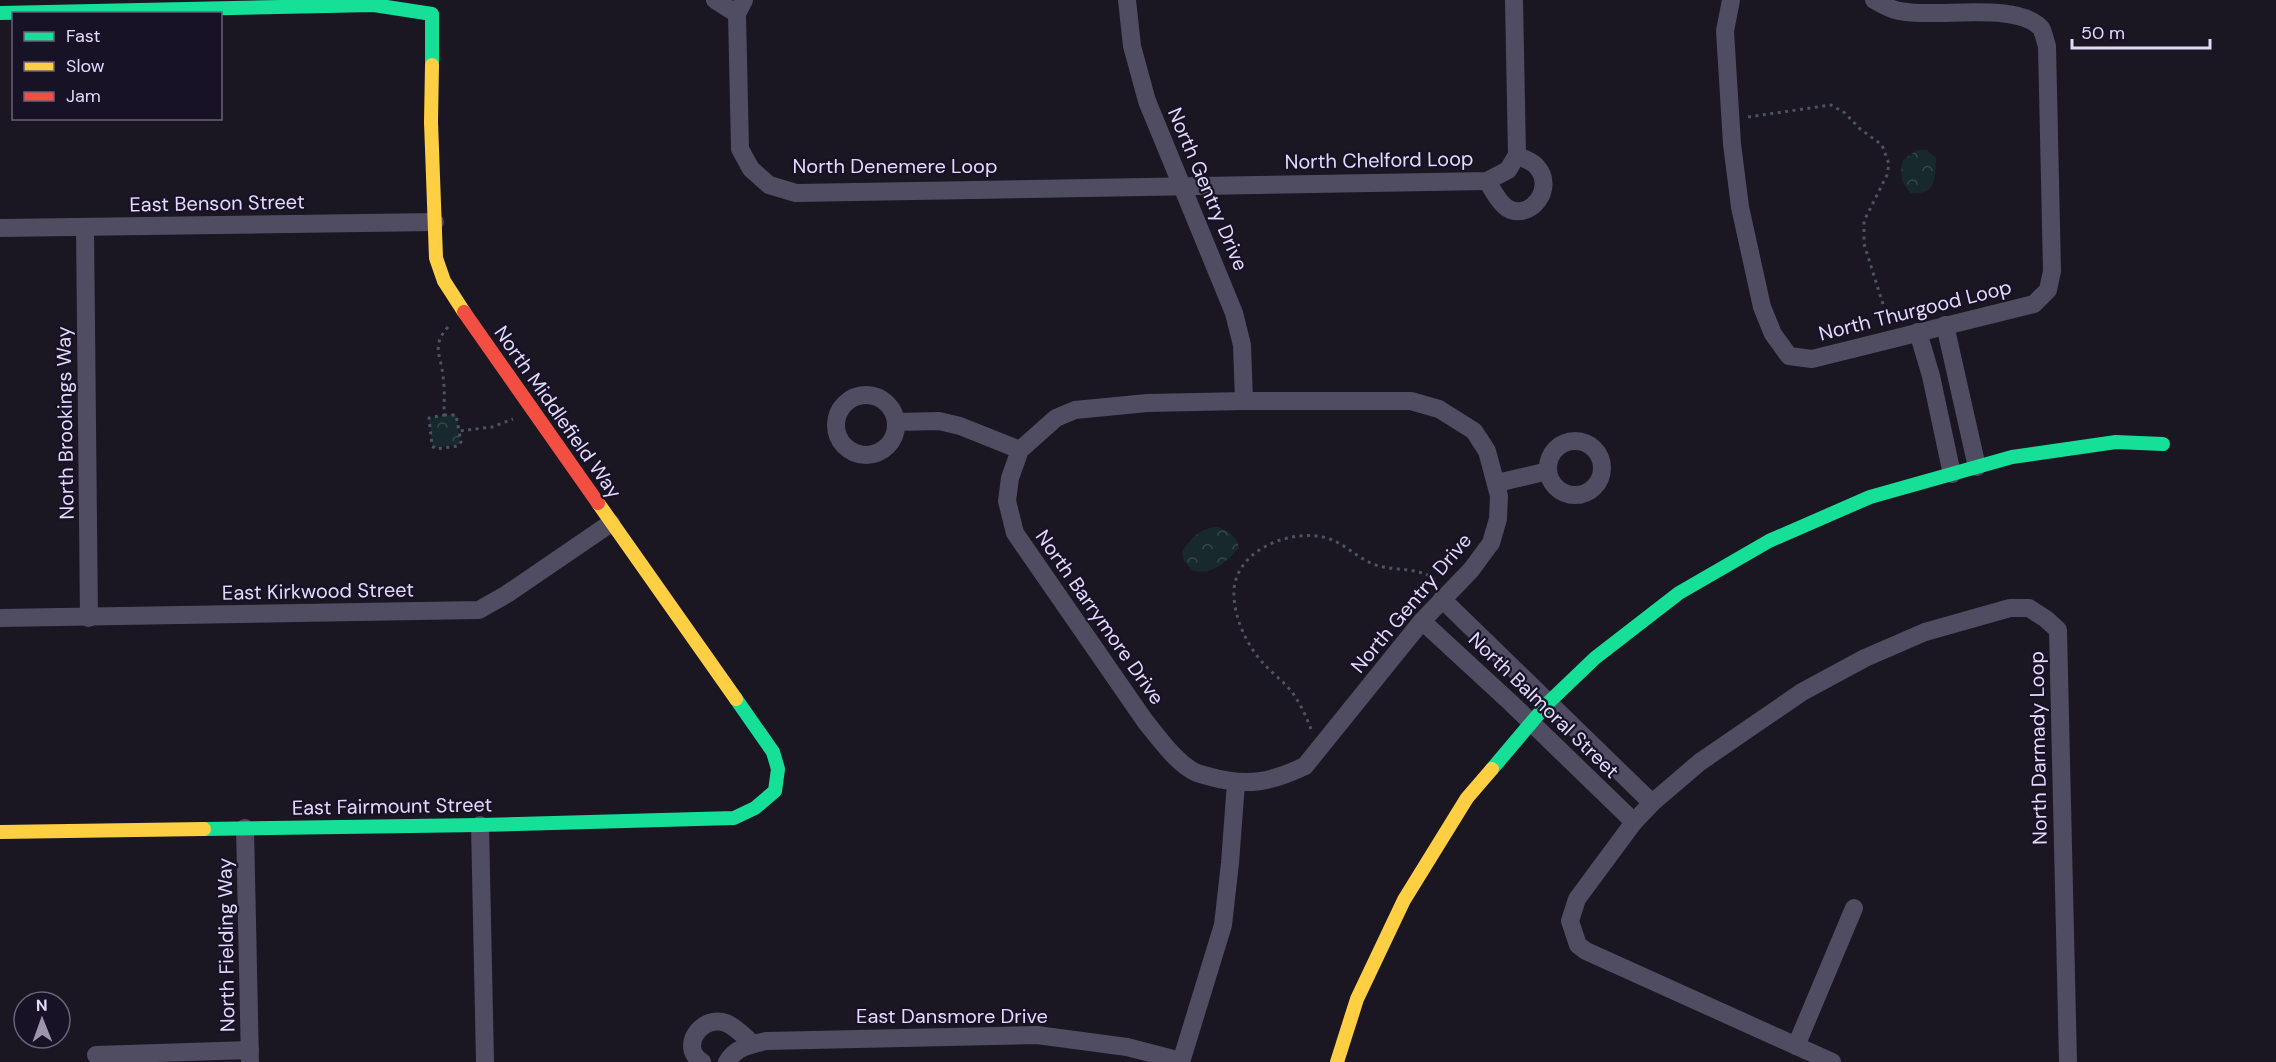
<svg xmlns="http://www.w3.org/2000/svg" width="2276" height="1062" font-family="'DM Sans',sans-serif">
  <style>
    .park { fill: url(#park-crowns) }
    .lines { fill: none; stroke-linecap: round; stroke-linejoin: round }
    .path { stroke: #4c5362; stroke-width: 3; stroke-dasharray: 3 4.5; stroke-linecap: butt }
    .street { stroke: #504c61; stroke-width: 18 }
    .fast { stroke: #16e098; stroke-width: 14 }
    .slow { stroke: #ffcf43; stroke-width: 14 }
    .jam { stroke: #f24e42; stroke-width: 14 }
    .labels { text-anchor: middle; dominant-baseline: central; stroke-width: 4.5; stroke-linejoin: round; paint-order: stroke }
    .street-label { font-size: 20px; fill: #e3dafb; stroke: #181226 }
  </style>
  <defs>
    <pattern id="park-crowns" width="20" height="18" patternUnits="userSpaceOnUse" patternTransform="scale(1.5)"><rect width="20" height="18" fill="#17292d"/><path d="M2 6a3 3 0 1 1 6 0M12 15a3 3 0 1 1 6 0" fill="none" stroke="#39474c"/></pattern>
  </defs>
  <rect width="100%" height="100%" fill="#1a1622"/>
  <g class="park">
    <path d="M1917,150H1927L1936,158C1935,179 1937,195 1911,193C1900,182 1900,174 1903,160Z"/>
    <polygon points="454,414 457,417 460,444 433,448 429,418"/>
    <path d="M1217,527C1228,531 1237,535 1239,548C1226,562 1213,575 1193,571L1184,561L1182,552C1190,539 1200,528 1217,527Z"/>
  </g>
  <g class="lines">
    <g class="path">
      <polyline points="1748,117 1831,105 1845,113 1859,128 1882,145 1889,164 1887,175 1864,221 1864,244 1888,320"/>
      <path d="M448,327C431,346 441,355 443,376C445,389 444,402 444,415L429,418L432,446L436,449L458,446L461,442L459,431"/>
      <polyline points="444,415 456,415 459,431 492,427 513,419"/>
      <path d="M1311,729C1306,716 1300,703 1292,692C1283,681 1272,673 1263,663C1247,645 1235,620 1234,596C1231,551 1292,526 1330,539C1346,545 1358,558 1373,564C1393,572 1419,566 1435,580"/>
    </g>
    <g class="street">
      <polyline points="715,0 737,14"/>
      <polyline points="744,0 737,14 740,149 751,169 769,185 796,193 1487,181 1508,170 1517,155 1514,0"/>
      <polyline points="1127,0 1132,46 1147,101 1234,313 1242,345 1244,401"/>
      <path d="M1731,0L1725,31L1732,144L1740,207L1762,307L1773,334L1789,356L1812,359L2034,304L2048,290L2052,271L2047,46C2045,41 2044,33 2041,28C2015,0 1933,20 1895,10C1888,8 1880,3 1874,0"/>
      <path d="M1487,181C1493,190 1498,202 1507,208C1530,222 1556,188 1537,167C1533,161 1523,159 1517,155"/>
      <polyline points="85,227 89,618"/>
      <polyline points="0,228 435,222"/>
      <polyline points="1945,325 1977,467"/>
      <polyline points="1918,332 1931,376 1952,474"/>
      <circle cx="866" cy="425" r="30"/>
      <path d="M1244,401H1411L1439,409L1474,431L1487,451L1499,496L1498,519L1491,543L1471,570L1422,621L1305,766C1271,782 1248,787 1211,777C1205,775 1198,774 1193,771C1175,761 1158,737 1145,721L1015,533L1007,501L1010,478L1020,450L1056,418L1075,410L1147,403Z"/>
      <polyline points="896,422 939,421 960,426 1020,450"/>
      <circle cx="1575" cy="468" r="27"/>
      <polyline points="1497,483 1548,471"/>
      <polyline points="1442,599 1652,803"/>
      <polyline points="0,618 479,610 507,594 611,523"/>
      <polyline points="1422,621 1511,703 1634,822"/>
      <polyline points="480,825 485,1062"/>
      <polyline points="245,828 250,1062"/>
      <polyline points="1796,1046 1854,908"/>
      <polyline points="96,1055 250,1050"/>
      <path d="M702,1062C678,1047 702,1014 726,1023C736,1027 745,1037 753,1044"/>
      <path d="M727,1062C734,1048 752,1044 766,1041L1037,1035L1127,1047L1181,1061"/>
      <polyline points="1181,1062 1223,925 1230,863 1236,783"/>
      <polyline points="1832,1062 1586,951 1578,945 1570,921 1577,899 1634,822 1652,803 1700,762 1802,692 1865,658 1925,632 2010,608 2029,608 2046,619 2058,630 2068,1062"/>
    </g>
    <g class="fast">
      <polyline points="0,13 374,5 432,14 432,65"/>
      <polyline points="1492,769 1548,703 1595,658 1679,593 1769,541 1870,497 2012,457 2116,442 2163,444"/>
      <polyline points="204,829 480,825 734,818 755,808 775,791 778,769 773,752 736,699"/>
    </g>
    <g class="slow">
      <polyline points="432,65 431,122 436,258 444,281 464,312"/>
      <polyline points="598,503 736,699"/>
      <polyline points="0,832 204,829"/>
      <polyline points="1337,1062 1357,999 1404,900 1467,798 1492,769"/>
    </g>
    <polyline class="jam" points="464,312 598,503"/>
  </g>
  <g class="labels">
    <g class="street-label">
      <text transform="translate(1379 160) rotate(-1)">North Chelford Loop</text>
      <text x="895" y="166">North Denemere Loop</text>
      <text transform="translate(1208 189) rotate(67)">North Gentry Drive</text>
      <text transform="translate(217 203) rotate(-1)">East Benson Street</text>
      <text transform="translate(1915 310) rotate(-14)">North Thurgood Loop</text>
      <text transform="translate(558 412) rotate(55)">North Middlefield Way</text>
      <text transform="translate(65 423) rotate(-91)">North Brookings Way</text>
      <text transform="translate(318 591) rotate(-1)">East Kirkwood Street</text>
      <text transform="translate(1411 603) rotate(-50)">North Gentry Drive</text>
      <text transform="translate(1100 617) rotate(55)">North Barrymore Drive</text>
      <text transform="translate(1544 705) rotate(44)">North Balmoral Street</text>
      <text transform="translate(2038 748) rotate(-91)">North Darmady Loop</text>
      <text transform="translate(392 806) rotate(-1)">East Fairmount Street</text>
      <text transform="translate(226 945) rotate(-91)">North Fielding Way</text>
      <text x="952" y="1016">East Dansmore Drive</text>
    </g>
  </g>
  <rect x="12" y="12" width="210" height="108" fill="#181226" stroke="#69627b" stroke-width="1.5"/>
  <rect x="24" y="32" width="30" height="9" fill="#16e098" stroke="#69627b" stroke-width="1.5"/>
  <text x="66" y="42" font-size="18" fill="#e3dafb">Fast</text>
  <rect x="24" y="62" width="30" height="9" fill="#ffcf43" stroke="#69627b" stroke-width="1.5"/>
  <text x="66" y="72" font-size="18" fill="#e3dafb">Slow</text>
  <rect x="24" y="92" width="30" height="9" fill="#f24e42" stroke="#69627b" stroke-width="1.5"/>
  <text x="66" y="102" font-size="18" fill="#e3dafb">Jam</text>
  <g transform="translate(42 1020) rotate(359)"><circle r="28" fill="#181226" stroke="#69627b" stroke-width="1.5"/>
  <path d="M0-4.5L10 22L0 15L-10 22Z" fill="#9d95af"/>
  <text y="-9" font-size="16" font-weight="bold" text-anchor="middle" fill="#e3dafb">N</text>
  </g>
  <path d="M2072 39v9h138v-9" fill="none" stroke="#e3dafb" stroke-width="3"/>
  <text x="2081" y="39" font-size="18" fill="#e3dafb" stroke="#181226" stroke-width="4.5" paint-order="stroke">50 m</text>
</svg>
